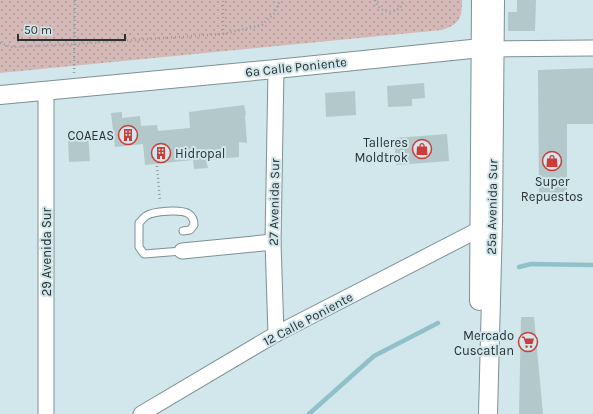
<svg xmlns="http://www.w3.org/2000/svg" width="593" height="414" font-family="Karla,sans-serif">
  <style>
    .park { fill: url(#park-dots) }
    .lines { fill: none; stroke-linecap: round; stroke-linejoin: round }
    .stream { stroke: #90c1ca; stroke-width: 4.5 }
    .building { fill: #b2c8cb }
    .service-casing { stroke: #7c9195; stroke-width: 9 }
    .minor-casing { stroke: #7c9195; stroke-width: 17 }
    .tertiary-casing { stroke: #7c9195; stroke-width: 20 }
    .path { stroke: #8fa0a3; stroke-width: 2.5; stroke-dasharray: 1 3; stroke-linecap: butt }
    .service { stroke: #fff; stroke-width: 7 }
    .minor { stroke: #fff; stroke-width: 15 }
    .tertiary { stroke: #fff; stroke-width: 18 }
    .labels { text-anchor: middle; dominant-baseline: central; stroke-width: 4; stroke-linejoin: round; paint-order: stroke }
    .street-label { font-size: 13px; fill: #293233; stroke: #d1e7eb }
    .poi-label { font-size: 13px; fill: #293233; stroke: #d1e7eb; text-anchor: end }
  </style>
  <defs>
    <pattern id="park-dots" width="8" height="8" patternUnits="userSpaceOnUse"><rect width="8" height="8" fill="#d5b9b6"/><path d="M2 2h.1M6 6h.1" fill="none" stroke="#ad9795" stroke-width="1.8" stroke-linecap="round"/></pattern>
  </defs>
  <rect width="100%" height="100%" fill="#d1e7eb"/>
  <path class="park" d="M0,0H462C462,18 460,24 442,30L0,73Z"/>
  <g class="lines">
    <g class="stream">
      <polyline points="519,267 531,264 593,265"/>
      <polyline points="309,414 374,356 438,323"/>
    </g>
  </g>
  <g class="building">
    <polygon points="517,0 536,0 535,31 508,31 508,12 517,12"/>
    <polygon points="593,68 593,124 567,124 567,199 539,200 538,70"/>
    <polygon points="424,83 425,98 412,99 412,106 388,107 387,86"/>
    <polygon points="355,91 356,115 326,117 325,93"/>
    <polygon points="244,105 246,114 245,116 247,143 239,142 239,157 206,160 208,168 194,169 193,160 145,165 143,144 115,147 111,113 122,112 122,118 140,116 141,126 157,125 158,131 190,128 189,112"/>
    <polygon points="88,134 90,161 69,162 68,135"/>
    <polygon points="447,134 449,161 396,165 394,138"/>
    <polygon points="521,317 534,317 543,414 519,414"/>
  </g>
  <g class="lines">
    <defs>
      <path id="service" d="M182,251L144,254L139,247V223C141,221 143,218 146,216C153,211 181,209 189,214C193,217 194,221 194,225L190,230L183,231"/>
      <g id="minor">
        <polyline points="494,49 593,48"/>
        <polyline points="276,69 273,242 276,334"/>
        <polyline points="46,91 46,414"/>
        <polyline points="182,251 273,242"/>
        <polyline points="141,414 276,334 478,230"/>
      </g>
      <g id="tertiary">
        <polyline points="0,95 276,69 481,48 494,49"/>
        <polyline points="479,301 481,0"/>
        <polyline points="488,414 493,222 495,0"/>
      </g>
    </defs>
    <use href="#service" class="service-casing"/>
    <use href="#minor" class="minor-casing"/>
    <use href="#tertiary" class="tertiary-casing"/>
    <g class="path">
      <path d="M375,0C379,15 400,16 404,0"/>
      <polyline points="223,34 223,0"/>
      <polyline points="0,43 12,47 75,44 223,34 262,25 275,13 280,0"/>
      <polyline points="74,73 75,0"/>
      <polyline points="157,166 160,202"/>
    </g>
    <use href="#service" class="service"/>
    <use href="#minor" class="minor"/>
    <use href="#tertiary" class="tertiary"/>
  </g>
  <defs>
    <symbol id="building-ring" viewBox="-11 -11 22 22"><circle r="9.5" fill="#d1e7eb" stroke="#cc3d3a" stroke-width="1.5"/><path d="M-4-6H4V6H1V3H-1V6H-4ZM-2.5-4.3h1.7v1.8h-1.7ZM.8-4.3h1.7v1.8H.8ZM-2.5-1h1.7V.8h-1.7ZM.8-1h1.7V.8H.8Z" fill="#cc3d3a"/></symbol>
    <symbol id="shop-ring" viewBox="-11 -11 22 22"><circle r="9.5" fill="#d1e7eb" stroke="#cc3d3a" stroke-width="1.5"/><path d="M-5-2.5h2.3a2.7 3.5 0 0 1 5.4 0H5L5.5 6h-11ZM-1.5-2.5h3a1.5 2.3 0 0 0-3 0Z" fill="#cc3d3a"/></symbol>
    <symbol id="supermarket-ring" viewBox="-11 -11 22 22"><circle r="9.5" fill="#d1e7eb" stroke="#cc3d3a" stroke-width="1.5"/><path d="M-6-5.5h2.5l.6 2H6L4.5 2H-2.5L-4.4-4H-6ZM-1.5 3.2a1.3 1.3 0 1 0 .1 0ZM3 3.2a1.3 1.3 0 1 0 .1 0Z" fill="#cc3d3a"/></symbol>
  </defs>
  <g fill-rule="evenodd">
    <use href="#building-ring" x="117" y="124" width="22" height="22"/>
    <use href="#shop-ring" x="411" y="138" width="22" height="22"/>
    <use href="#building-ring" x="150" y="142" width="22" height="22"/>
    <use href="#shop-ring" x="541" y="150" width="22" height="22"/>
    <use href="#supermarket-ring" x="517" y="331" width="22" height="22"/>
  </g>
  <g class="labels">
    <g class="street-label">
      <text transform="translate(296 67) rotate(-6)">6a Calle Poniente</text>
      <text transform="translate(274 202) rotate(-89)">27 Avenida Sur</text>
      <text transform="translate(492 207) rotate(-89)">25a Avenida Sur</text>
      <text transform="translate(46 252) rotate(-90)">29 Avenida Sur</text>
      <text transform="translate(308 319) rotate(-28)">12 Calle Poniente</text>
    </g>
    <g class="poi-label">
      <text x="114" y="135">COAEAS</text>
      <text x="408" y="142">Talleres<tspan x="408" dy="15">Moldtrok</tspan></text>
      <text x="175" y="153" text-anchor="start">Hidropal</text>
      <text x="552" y="181" text-anchor="middle">Super<tspan x="552" dy="15">Repuestos</tspan></text>
      <text x="514" y="335">Mercado<tspan x="514" dy="15">Cuscatlan</tspan></text>
    </g>
  </g>
  <path d="M18 34v6h107v-6" fill="none" stroke="#293233" stroke-width="2"/>
  <text x="24" y="34" font-size="12" fill="#293233" stroke="#d1e7eb" stroke-width="3" paint-order="stroke">50 m</text>
</svg>
